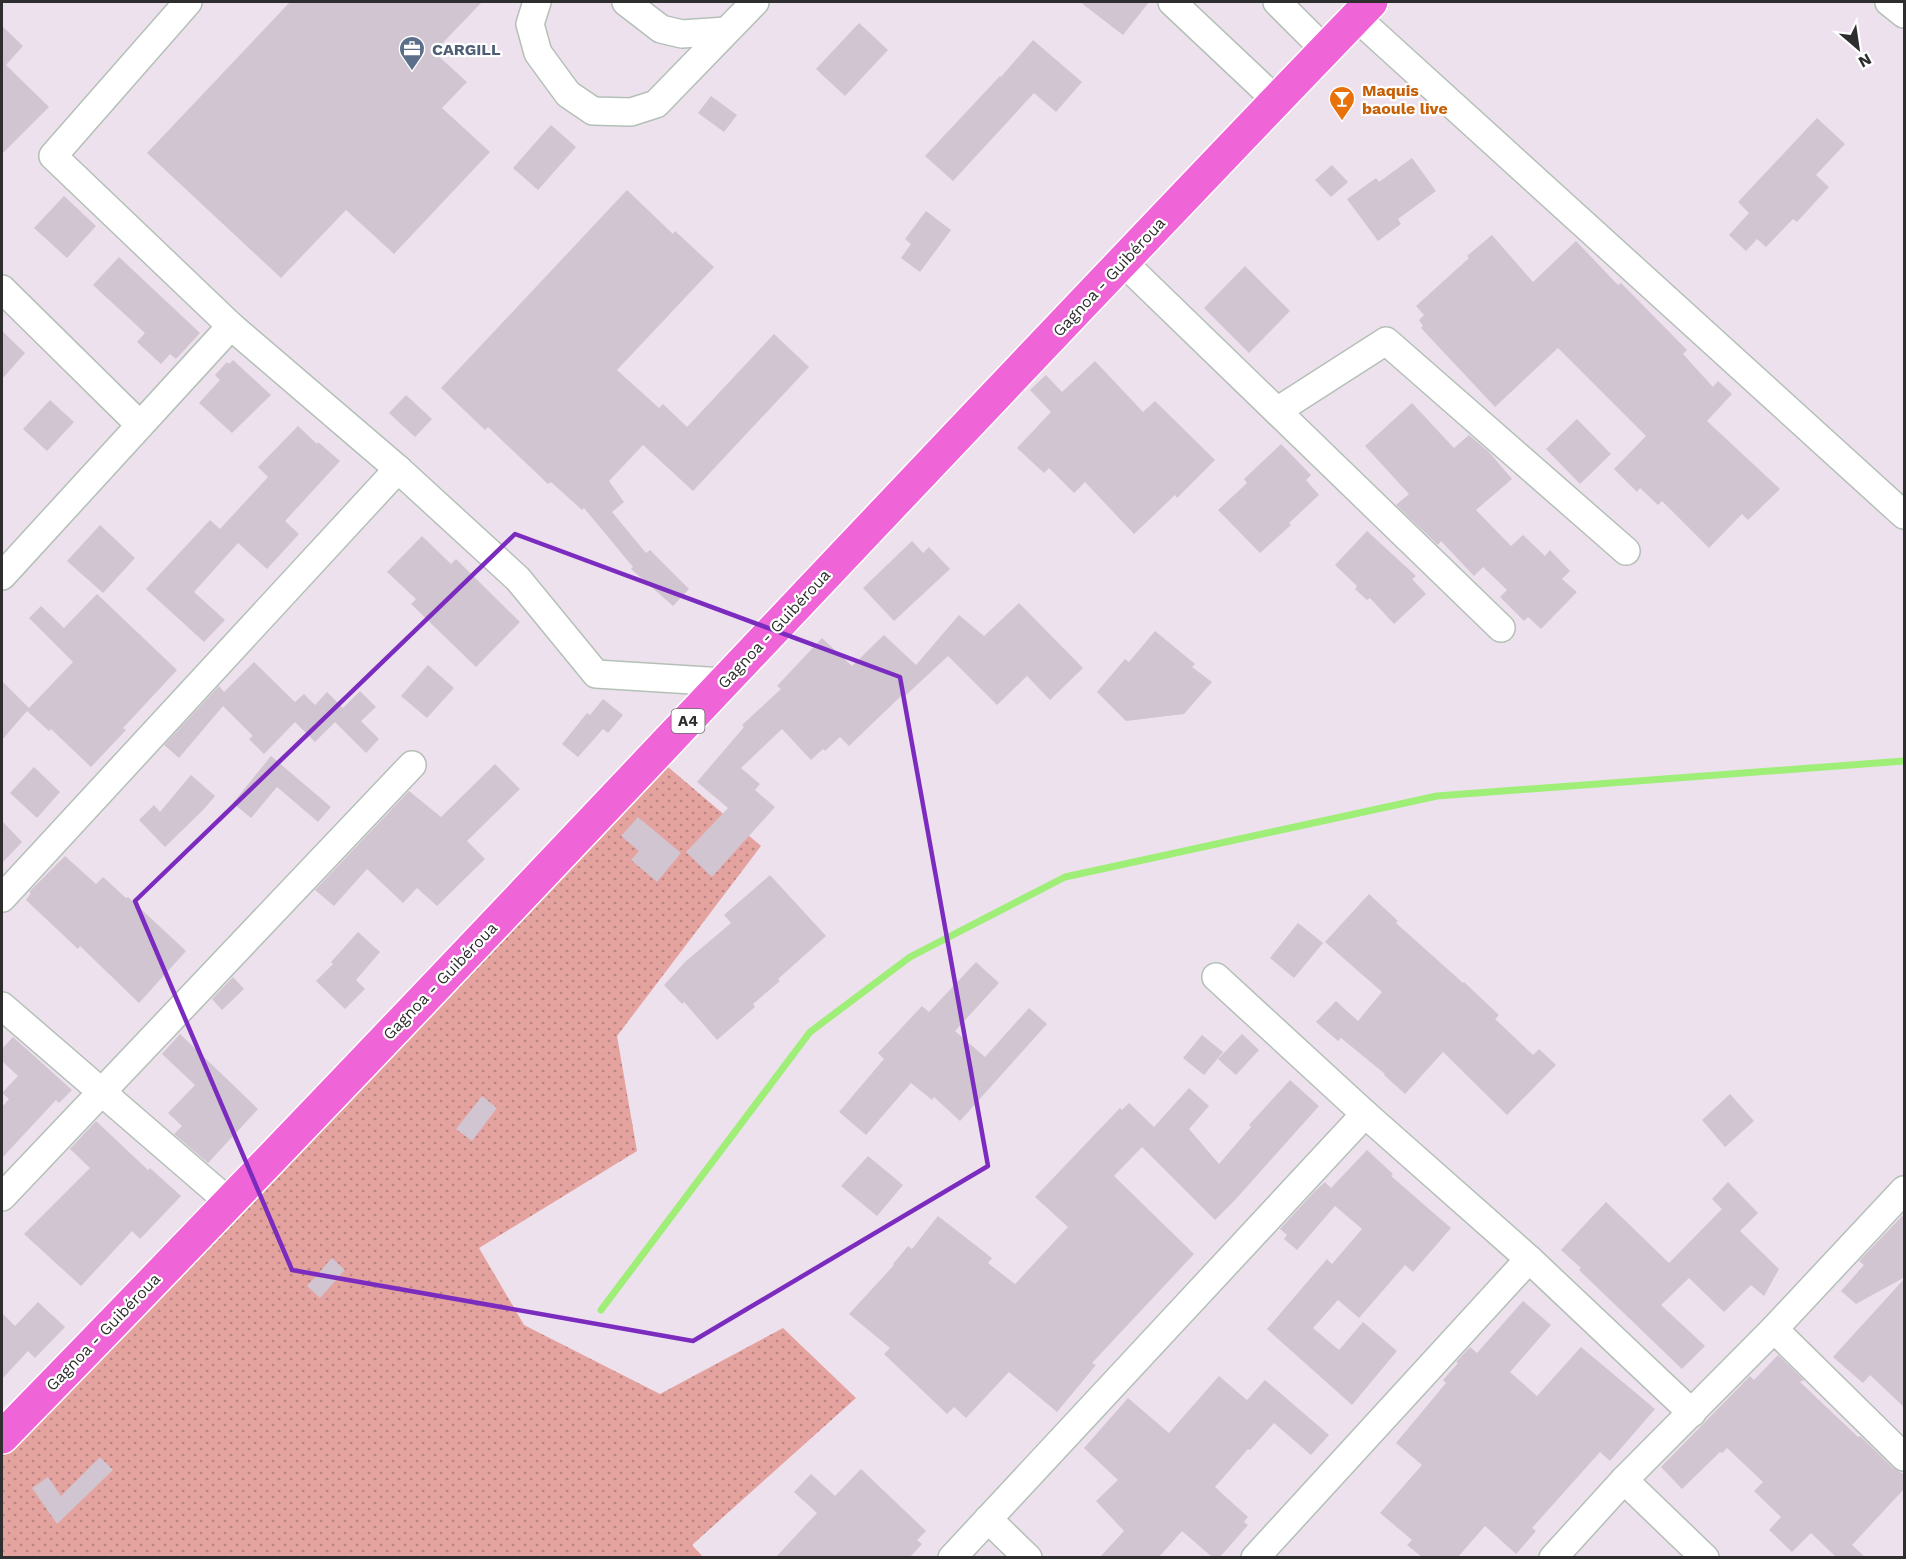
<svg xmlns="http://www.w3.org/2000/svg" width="1906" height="1559" font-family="'Work Sans',sans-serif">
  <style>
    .grass { fill: url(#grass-dots) }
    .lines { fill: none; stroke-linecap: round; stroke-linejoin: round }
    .stream { stroke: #9eee77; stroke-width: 7 }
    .building { fill: #d1c5d1 }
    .minor-casing { stroke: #b4c0b7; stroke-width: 30 }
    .major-casing { stroke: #fff; stroke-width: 36 }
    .minor { stroke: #fff; stroke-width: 27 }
    .major { stroke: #ef65d8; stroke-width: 33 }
    .marked { fill: none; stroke: #7b2cbf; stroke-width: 4.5; stroke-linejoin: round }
    .labels { text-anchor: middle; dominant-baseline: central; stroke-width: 4.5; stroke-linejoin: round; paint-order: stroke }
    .shield { fill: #fff; stroke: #6d6d6d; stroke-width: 1.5 }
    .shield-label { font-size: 15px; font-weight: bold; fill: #2e2e2e }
    .service-label { font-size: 16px; font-weight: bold; fill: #4e5e75; stroke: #fff; text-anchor: start }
    .food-label { font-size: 16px; font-weight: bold; fill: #c56008; stroke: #fff; text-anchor: start }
    .street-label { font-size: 16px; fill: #2e2e2e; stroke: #fff }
  </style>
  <defs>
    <pattern id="grass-dots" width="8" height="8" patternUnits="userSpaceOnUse" patternTransform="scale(1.5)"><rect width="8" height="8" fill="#e4a39f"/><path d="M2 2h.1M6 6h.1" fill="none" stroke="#b98582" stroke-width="1.8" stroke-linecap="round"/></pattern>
  </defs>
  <rect width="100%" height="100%" fill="#eee1ee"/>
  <polygon class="grass" points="661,761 761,846 617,1036 637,1151 479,1248 524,1325 660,1394 783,1328 856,1398 692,1545 703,1557 2,1557 2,1442"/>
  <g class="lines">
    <polyline class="stream" points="601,1310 810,1032 910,957 1065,877 1437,796 1904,761"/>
  </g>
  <g class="building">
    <polygon points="290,2 482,2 434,52 467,82 442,108 490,152 394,254 346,210 281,278 147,153"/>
    <polygon points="1080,2 1149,2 1123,35"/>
    <polygon points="859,23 888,50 845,96 816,69"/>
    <polygon points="2,26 23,46 6,65 49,107 2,154"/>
    <polygon points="1033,40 1082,82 1056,112 1034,93 953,181 925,156 1000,76 1001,77"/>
    <polygon points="711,96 737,115 724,132 698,113"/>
    <polygon points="1817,118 1845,144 1816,175 1829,187 1797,222 1793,219 1766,247 1757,239 1746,251 1729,235 1749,213 1738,202"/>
    <polygon points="551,125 576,147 538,190 513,168"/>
    <polygon points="1412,158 1436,191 1398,219 1401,224 1378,241 1347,199 1376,178 1379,182"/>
    <polygon points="1332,165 1348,182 1331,197 1315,180"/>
    <polygon points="627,190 673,234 675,231 714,267 617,370 659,408 663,404 687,427 774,334 809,367 693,491 643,445 609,481 624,502 612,512 646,553 650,550 689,589 673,606 631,569 633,567 584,508 582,510 551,482 548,484 488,427 485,430 441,388"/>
    <polygon points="64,196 96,226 67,258 34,228"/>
    <polygon points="926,211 951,230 920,272 901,258 911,244 905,239"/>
    <polygon points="1492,235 1533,282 1576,241 1618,285 1621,283 1687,350 1683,354 1713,387 1718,381 1732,394 1707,421 1780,489 1748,520 1742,514 1709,548 1662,501 1658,505 1640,488 1637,492 1614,469 1646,436 1558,348 1495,407 1421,328 1423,326 1419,320 1424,315 1416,306 1469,258 1467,256"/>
    <polygon points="119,257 200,333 176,359 170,354 161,364 137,342 145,333 93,285"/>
    <polygon points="1245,266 1290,311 1249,353 1204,308"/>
    <polygon points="2,331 25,353 2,379"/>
    <polygon points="233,360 271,395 232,433 199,403 220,380 215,375 227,362 229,364"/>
    <polygon points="1095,361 1143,412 1155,401 1215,460 1177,498 1175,495 1134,534 1085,482 1074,493 1049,468 1044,473 1017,448 1051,412 1030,390 1046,375 1062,392"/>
    <polygon points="406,395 432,419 415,437 389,413"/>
    <polygon points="50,400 74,422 47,451 23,429"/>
    <polygon points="1412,403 1454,448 1469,435 1488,451 1512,479 1476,510 1511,546 1523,535 1545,556 1550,550 1570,571 1562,579 1577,592 1541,629 1528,617 1524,621 1500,597 1507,590 1483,567 1474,576 1441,541 1438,545 1396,505 1409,494 1365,446"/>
    <polygon points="1577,419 1611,454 1580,484 1546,449"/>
    <polygon points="298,426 317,444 318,442 340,461 285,521 299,534 267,569 238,543 194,592 225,620 204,642 146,589 210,520 220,529 268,477 258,467"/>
    <polygon points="1281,444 1311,475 1306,480 1319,495 1289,523 1291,525 1260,553 1218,510 1247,483 1244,479"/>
    <polygon points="100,525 135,558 103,593 67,561"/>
    <polygon points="1367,531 1416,576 1412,579 1426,594 1394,624 1370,598 1367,600 1355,589 1357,586 1335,565"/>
    <polygon points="422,536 451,564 456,559 520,622 476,667 411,604 416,599 387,572"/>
    <polygon points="912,541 923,553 929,547 950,569 894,621 863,588"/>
    <polygon points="97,594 177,670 123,728 126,730 91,767 51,729 49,731 27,711 2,740 2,681 29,708 73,662 29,618 41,606 64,628"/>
    <polygon points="1019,603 1083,668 1050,700 1027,676 997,705 948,656 904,697 902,695 849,746 840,737 825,751 823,749 811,760 782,729 741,768 760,784 755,790 775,807 712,877 686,852 728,808 697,782 744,727 742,725 781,689 777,686 822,638 852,666 884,635 916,665 959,615 984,636"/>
    <polygon points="1155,631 1195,664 1192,667 1212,682 1184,714 1126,721 1097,692 1125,659 1129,662"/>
    <polygon points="254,662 295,702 304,694 315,705 327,692 343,708 360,691 376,707 361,721 379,739 366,753 335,722 315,742 295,722 264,754 249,739 253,736 223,706 179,758 164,745 219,686 224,692"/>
    <polygon points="428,665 454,688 427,718 401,696"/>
    <polygon points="603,699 623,715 608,733 603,729 578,757 562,744 587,713 590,715"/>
    <polygon points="271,756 331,807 318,822 277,787 251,818 233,803"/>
    <polygon points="495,764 520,789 467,841 485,859 437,906 417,888 403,903 367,869 334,906 315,890 409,791 441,817"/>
    <polygon points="34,767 60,792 37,818 10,793"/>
    <polygon points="191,775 215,796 204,809 165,847 139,820 154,805 160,812"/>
    <polygon points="638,817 681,853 657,882 631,860 639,851 621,836"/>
    <polygon points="2,821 22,842 2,863"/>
    <polygon points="65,856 96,884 103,877 126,898 128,897 186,951 139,1003 80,946 78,949 26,900 31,893 29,892"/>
    <polygon points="770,875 826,936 778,979 780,981 753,1004 755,1007 717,1040 684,1002 682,1004 664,985 685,962 731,923 724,915"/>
    <polygon points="1369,894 1398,921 1396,923 1463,983 1464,982 1499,1015 1495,1019 1533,1055 1539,1049 1556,1065 1507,1115 1443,1052 1405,1094 1384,1075 1385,1074 1341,1038 1338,1041 1316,1022 1336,1001 1358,1021 1382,992 1325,942"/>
    <polygon points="1298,923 1323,943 1294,978 1270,958"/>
    <polygon points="358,932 380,952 356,980 365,989 345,1009 316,981 333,964 331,962"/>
    <polygon points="976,962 999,983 955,1031 985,1057 1029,1008 1047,1024 960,1121 934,1097 932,1100 911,1083 866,1135 839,1112 884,1059 878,1053 922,1006 929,1012"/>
    <polygon points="233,977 244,989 222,1010 212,999"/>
    <polygon points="180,1034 258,1109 208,1163 174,1134 182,1126 168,1113 195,1085 162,1054"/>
    <polygon points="1242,1034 1259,1050 1236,1075 1218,1059"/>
    <polygon points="1202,1035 1223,1052 1204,1075 1183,1058"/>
    <polygon points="13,1037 72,1090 59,1103 56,1100 2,1158 2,1107 9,1099 2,1093 18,1076 2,1061 2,1049"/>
    <polygon points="1290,1080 1319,1106 1235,1200 1215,1220 1142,1147 1114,1176 1194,1254 1092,1363 1096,1365 1057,1412 1009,1372 966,1418 954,1407 947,1414 884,1354 890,1348 849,1314 894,1265 893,1264 908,1246 912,1249 938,1216 992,1258 988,1263 1015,1284 1068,1227 1035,1197 1120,1108 1122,1110 1129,1103 1154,1127 1189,1088 1209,1106 1189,1129 1219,1164 1251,1127 1249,1125"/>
    <polygon points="1730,1094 1754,1121 1725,1147 1702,1120"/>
    <polygon points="482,1096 497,1108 472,1141 456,1129"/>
    <polygon points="96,1121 148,1170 150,1168 181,1196 140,1239 132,1231 81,1286 24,1234 90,1168 70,1149"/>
    <polygon points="1367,1150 1393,1174 1391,1176 1451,1228 1413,1272 1405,1265 1359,1318 1338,1300 1313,1328 1339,1350 1363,1322 1397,1351 1352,1405 1267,1329 1327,1259 1332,1264 1362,1229 1335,1206 1297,1250 1284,1239 1287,1235 1280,1229 1315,1191 1325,1182 1331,1188"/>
    <polygon points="868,1156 903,1185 877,1216 841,1186"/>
    <polygon points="1728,1182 1758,1213 1740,1231 1779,1269 1764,1296 1751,1285 1724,1312 1689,1278 1661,1305 1705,1346 1682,1369 1579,1270 1581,1268 1561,1250 1606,1202 1669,1263 1722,1209 1712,1199"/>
    <polygon points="1905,1213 1905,1277 1856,1304 1841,1291 1864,1265 1859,1261"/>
    <polygon points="332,1258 345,1270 320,1298 307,1286"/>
    <polygon points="1905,1278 1905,1408 1870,1375 1863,1383 1833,1357"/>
    <polygon points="1523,1301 1551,1325 1510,1372 1537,1396 1581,1347 1655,1409 1610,1461 1600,1452 1532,1528 1536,1531 1516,1554 1485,1526 1458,1557 1422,1557 1407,1545 1412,1540 1380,1513 1422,1465 1396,1443 1446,1383 1443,1380 1458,1363 1456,1362 1470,1347 1477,1353"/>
    <polygon points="38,1302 65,1327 35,1358 28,1351 2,1379 2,1313 15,1326"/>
    <polygon points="1778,1355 1804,1380 1800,1382 1858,1437 1860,1436 1893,1468 1905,1475 1905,1488 1852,1545 1865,1557 1836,1557 1811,1533 1792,1552 1769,1530 1781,1517 1754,1491 1763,1482 1727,1448 1722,1453 1720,1452 1682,1489 1661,1467 1750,1376 1754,1380"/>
    <polygon points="1219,1376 1247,1400 1265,1380 1329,1435 1311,1455 1274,1423 1250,1450 1248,1449 1215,1487 1248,1517 1244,1522 1248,1525 1220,1557 1212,1557 1182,1531 1159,1557 1100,1557 1124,1531 1096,1501 1118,1480 1084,1448 1128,1398 1169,1433"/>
    <polygon points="100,1457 113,1470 57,1524 32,1488 48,1477 61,1496"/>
    <polygon points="861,1469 926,1531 917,1540 922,1544 910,1557 776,1557 817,1513 794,1492 811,1474 835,1496"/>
  </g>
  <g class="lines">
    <defs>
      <g id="minor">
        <polyline points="188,2 53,156 231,326 398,469"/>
        <polyline points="537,2 530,24 538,53 568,94 593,111 631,112 656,104 755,2"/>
        <polyline points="626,2 661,29 682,34 726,31"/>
        <polyline points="1172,2 1276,100"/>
        <polyline points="1277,2 1324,49"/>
        <polyline points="1889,2 1904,14"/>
        <polyline points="1356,17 1904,515"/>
        <polyline points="1123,262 1501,628"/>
        <polyline points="2,289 140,425"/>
        <polyline points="1277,411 1386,341 1626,551"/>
        <polyline points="2,576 231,326"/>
        <polyline points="2,898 398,469 518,579 596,674 724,682"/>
        <polyline points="1216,977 1365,1114 1529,1259 1692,1413"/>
        <polyline points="2,1006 229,1202"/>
        <polyline points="2,1197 412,765"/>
        <polyline points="1774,1329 1904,1457"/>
        <polyline points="1624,1480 1705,1558"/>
        <polyline points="988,1519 1028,1558"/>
        <polyline points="952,1558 1365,1114"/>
        <polyline points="1255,1558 1529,1259"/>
        <polyline points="1553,1558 1624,1480 1774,1329 1904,1190"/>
      </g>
      <path id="major" d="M2,1437C464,964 912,478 1371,2"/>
    </defs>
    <use href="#minor" class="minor-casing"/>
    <use href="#major" class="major-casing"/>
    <use href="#minor" class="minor"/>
    <use href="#major" class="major"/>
  </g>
  <path class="marked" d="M515,534L900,677L988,1166L693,1341L292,1270L135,901Z"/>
  <defs>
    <symbol id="office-pin" viewBox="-11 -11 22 30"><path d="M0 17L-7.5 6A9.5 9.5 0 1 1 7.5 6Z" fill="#5c6f8a" stroke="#fff"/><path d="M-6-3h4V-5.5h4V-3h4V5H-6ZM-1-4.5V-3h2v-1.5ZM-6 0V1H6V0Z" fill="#fff"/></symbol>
    <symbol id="bar-pin" viewBox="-11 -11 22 30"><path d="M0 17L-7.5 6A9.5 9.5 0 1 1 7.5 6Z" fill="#e8710a" stroke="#fff"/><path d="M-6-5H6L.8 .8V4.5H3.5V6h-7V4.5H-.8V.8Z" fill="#fff"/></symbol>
  </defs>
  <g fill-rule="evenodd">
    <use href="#office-pin" x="397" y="34" width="30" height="40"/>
    <use href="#bar-pin" x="1327" y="84" width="30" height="40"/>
  </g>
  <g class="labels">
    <rect class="shield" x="671.5" y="709" width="33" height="24" rx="4.5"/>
    <g class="shield-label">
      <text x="688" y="721">A4</text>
    </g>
    <g class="service-label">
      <text x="432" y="49">CARGILL</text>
    </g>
    <g class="food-label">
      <text x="1362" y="90">Maquis<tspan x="1362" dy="18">baoule live</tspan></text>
    </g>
    <g class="street-label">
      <text transform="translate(1109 277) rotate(-47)">Gagnoa - Guibéroua</text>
      <text transform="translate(774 629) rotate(-47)">Gagnoa - Guibéroua</text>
      <text transform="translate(440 981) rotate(-46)">Gagnoa - Guibéroua</text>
      <text transform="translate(103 1332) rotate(-46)">Gagnoa - Guibéroua</text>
    </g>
  </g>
  <rect width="1906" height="1559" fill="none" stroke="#2e2e2e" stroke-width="6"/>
  <g transform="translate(1858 48) rotate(151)" stroke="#ffffff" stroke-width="4.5" paint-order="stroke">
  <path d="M0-4.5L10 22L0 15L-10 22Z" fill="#2e2e2e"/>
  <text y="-9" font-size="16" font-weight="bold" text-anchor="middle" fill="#2e2e2e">N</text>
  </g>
</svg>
